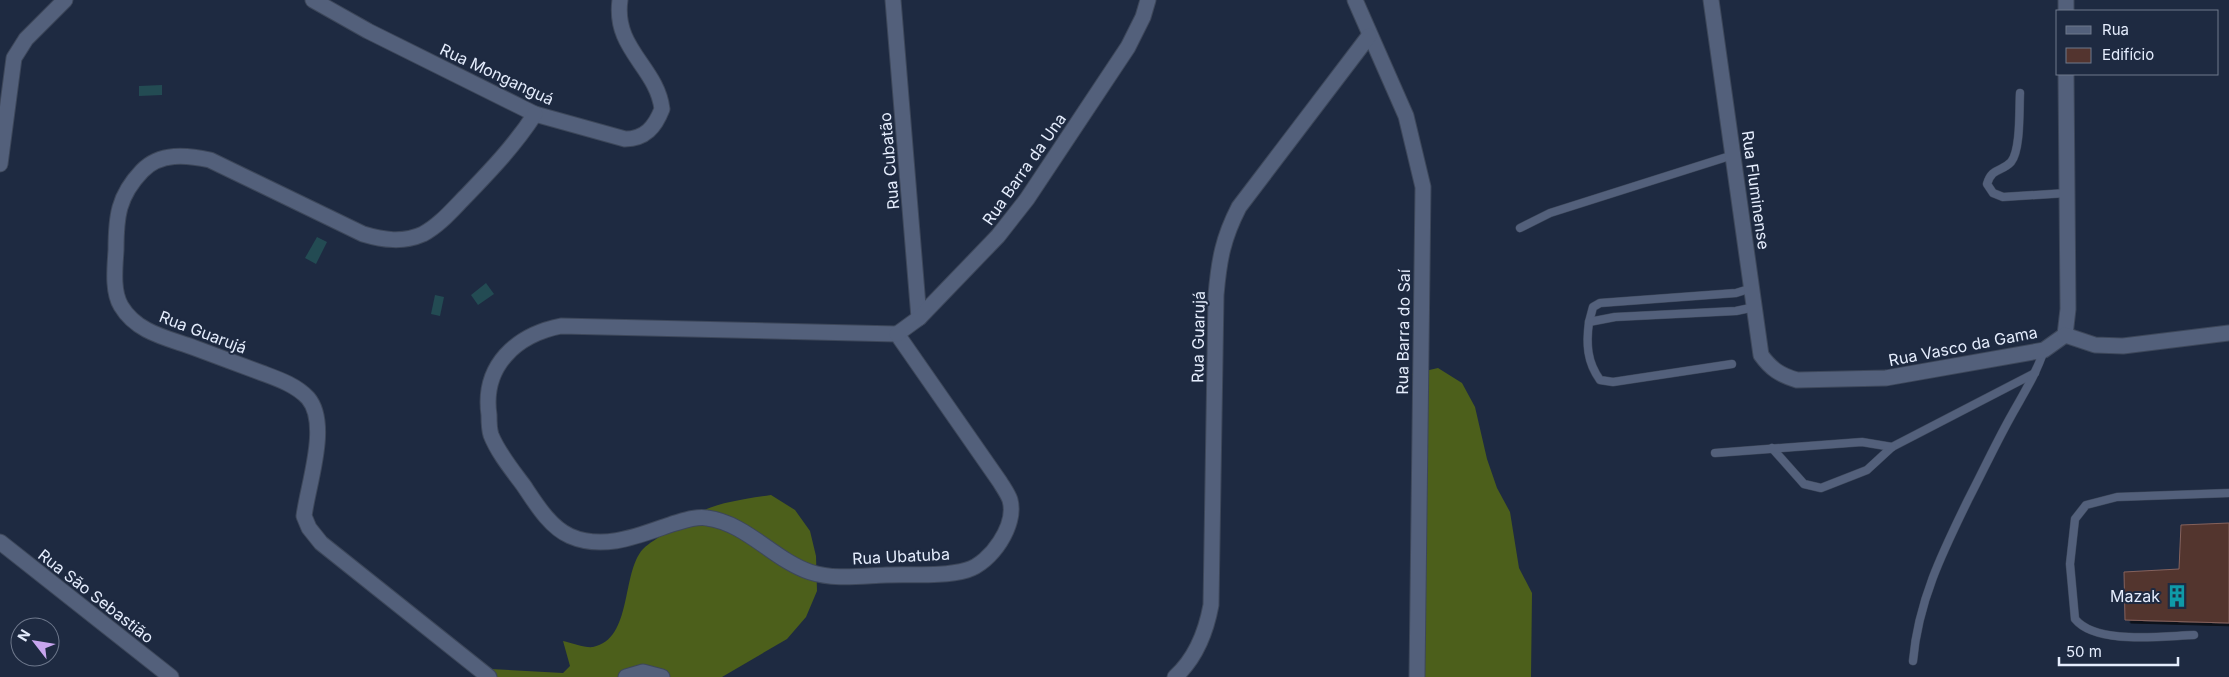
<svg xmlns="http://www.w3.org/2000/svg" width="2229" height="677" font-family="Inter,sans-serif">
  <style>
    .forest { fill: #4c5f1b }
    .water { fill: #234b53 }
    .building { fill: #53342f; stroke: #85625c; filter: url(#shadow) }
    .lines { fill: none; stroke-linecap: round; stroke-linejoin: round }
    .service-casing { stroke: #3d475a; stroke-width: 9 }
    .minor-casing { stroke: #3d475a; stroke-width: 17 }
    .service { stroke: #53607b; stroke-width: 8 }
    .minor { stroke: #53607b; stroke-width: 15 }
    .labels { text-anchor: middle; dominant-baseline: central; stroke-width: 4; stroke-linejoin: round; paint-order: stroke }
    .street-label { font-size: 16px; fill: #e5edfd; stroke: #1e2a41 }
    .poi-label { font-size: 16px; fill: #e5edfd; stroke: #1e2a41; text-anchor: end }
  </style>
  <defs>
    <filter id="shadow"><feDropShadow dx="5.5" dy="3" stdDeviation="0" flood-color="#0009"/></filter>
  </defs>
  <rect width="100%" height="100%" fill="#1e2a41"/>
  <g class="forest">
    <polygon points="1438,368 1462,383 1475,407 1487,459 1497,488 1510,512 1519,568 1532,593 1531,677 1418,677 1416,377 1412,374"/>
    <path d="M771,495L795,510L810,531L816,556L817,591L806,617L787,639L722,677H493L490,669L563,673L570,666L563,641C572,643 585,648 593,647C633,639 621,573 643,549C649,543 658,538 665,533C703,505 724,502 771,495Z"/>
  </g>
  <g class="water">
    <polygon points="162,85 162,95 139,96 139,86"/>
    <polygon points="317,237 327,242 316,264 305,258"/>
    <polygon points="486,283 494,294 478,305 471,295"/>
    <polygon points="435,295 444,297 440,316 431,314"/>
  </g>
  <polygon class="building" points="2229,523 2229,623 2125,620 2124,572 2179,569 2181,525"/>
  <g class="lines">
    <defs>
      <g id="service">
        <path d="M2020,93C2019,108 2021,150 2011,162C2002,172 1992,167 1987,184L1993,193L2003,197L2067,193"/>
        <polyline points="1520,228 1550,213 1733,155"/>
        <polyline points="1589,322 1593,307 1600,303 1736,293 1752,288"/>
        <path d="M1732,364L1613,382L1600,380C1587,362 1586,344 1589,322L1615,317L1736,311L1755,307"/>
        <polyline points="1772,448 1804,484 1821,488 1867,470 1892,447 2035,373"/>
        <polyline points="1715,453 1862,442 1892,447"/>
        <path d="M2194,635C2162,636 2096,645 2075,619L2070,564L2075,519L2086,505L2117,497L2229,493"/>
        <path d="M1913,661C1918,602 1942,553 1968,500C1982,473 1995,445 2010,418C2022,396 2036,375 2044,350"/>
      </g>
      <g id="minor">
        <path d="M313,0L368,31L535,114L625,139C645,139 655,127 662,109C657,67 613,49 620,0"/>
        <polyline points="893,0 919,318"/>
        <polyline points="1355,0 1406,116 1423,187 1417,677"/>
        <path d="M1711,0L1761,355C1771,369 1780,375 1797,380L1886,378L2044,350L2065,335L2068,309L2066,74"/>
        <polyline points="2066,0 2066,11"/>
        <polyline points="0,164 14,58 26,39 65,0"/>
        <path d="M561,326L897,334L1000,482C1003,487 1008,494 1010,500C1017,525 991,563 967,570C942,577 912,574 886,575C861,576 834,580 810,572C774,560 746,523 707,518C696,516 683,521 672,524C640,535 604,551 570,536C550,527 536,504 524,486C513,471 498,453 491,435C489,429 489,422 489,415C482,366 516,335 561,326Z"/>
        <polyline points="897,334 919,318 998,236 1027,199 1128,47 1143,17 1148,0"/>
        <polyline points="2065,335 2095,345 2123,346 2229,333"/>
        <polyline points="0,542 171,677"/>
        <path d="M489,677L321,543L309,528L304,516C308,484 330,424 308,398C296,385 278,379 262,373C240,365 217,356 195,348C168,338 137,333 121,306C112,291 115,267 116,250C116,217 118,196 142,171C160,152 187,155 210,160L363,234C383,240 403,243 423,234C440,225 453,209 466,196C491,170 515,145 535,114"/>
        <polyline points="626,677 643,672 662,677"/>
        <path d="M1175,677C1196,658 1206,632 1211,605L1216,295C1219,260 1223,238 1239,207L1369,36"/>
      </g>
    </defs>
    <use href="#service" class="service-casing"/>
    <use href="#minor" class="minor-casing"/>
    <use href="#service" class="service"/>
    <use href="#minor" class="minor"/>
  </g>
  <defs>
    <symbol id="building-bare" viewBox="-9 -9 18 18"><path d="M-4-6H4V6H1V3H-1V6H-4ZM-2.5-4.3h1.7v1.8h-1.7ZM.8-4.3h1.7v1.8H.8ZM-2.5-1h1.7V.8h-1.7ZM.8-1h1.7V.8H.8Z" fill="#0f9aa8" stroke="#1e2a41" stroke-width="2.5" paint-order="stroke"/></symbol>
  </defs>
  <g fill-rule="evenodd">
    <use href="#building-bare" x="2161" y="580" width="32" height="32"/>
  </g>
  <g class="labels">
    <g class="street-label">
      <text transform="translate(497 74) rotate(25)">Rua Monganguá</text>
      <text transform="translate(889 161) rotate(-95)">Rua Cubatão</text>
      <text transform="translate(1024 169) rotate(-55)">Rua Barra da Una</text>
      <text transform="translate(1756 190) rotate(82)">Rua Fluminense</text>
      <text transform="translate(203 332) rotate(21)">Rua Guarujá</text>
      <text transform="translate(1403 332) rotate(-89)">Rua Barra do Saí</text>
      <text transform="translate(1198 337) rotate(-89)">Rua Guarujá</text>
      <text transform="translate(1963 346) rotate(-11)">Rua Vasco da Gama</text>
      <text transform="translate(901 556) rotate(-3)">Rua Ubatuba</text>
      <text transform="translate(96 596) rotate(38)">Rua São Sebastião</text>
    </g>
    <g class="poi-label">
      <text x="2160" y="596">Mazak</text>
    </g>
  </g>
  <rect x="2056" y="10" width="162" height="65" fill="#1e2a41" stroke="#6e788c"/>
  <rect x="2066" y="26" width="25" height="8" fill="#53607b" stroke="#6e788c"/>
  <text x="2102" y="35" font-size="15" fill="#e5edfd">Rua</text>
  <rect x="2066" y="48" width="25" height="15" fill="#53342f" stroke="#6e788c"/>
  <text x="2102" y="60" font-size="15" fill="#e5edfd">Edifício</text>
  <g transform="translate(35 642) rotate(301)"><circle r="24" fill="#1e2a41" stroke="#6e788c"/>
  <path d="M0-4L9 19L0 12L-9 19Z" fill="#c8a5ee"/>
  <text y="-8" font-size="14" font-weight="bold" text-anchor="middle" fill="#e5edfd">N</text>
  </g>
  <path d="M2059 657v8h119v-8" fill="none" stroke="#e5edfd" stroke-width="2.5"/>
  <text x="2066" y="657" font-size="15" fill="#e5edfd" stroke="#1e2a41" stroke-width="4" paint-order="stroke">50 m</text>
</svg>
